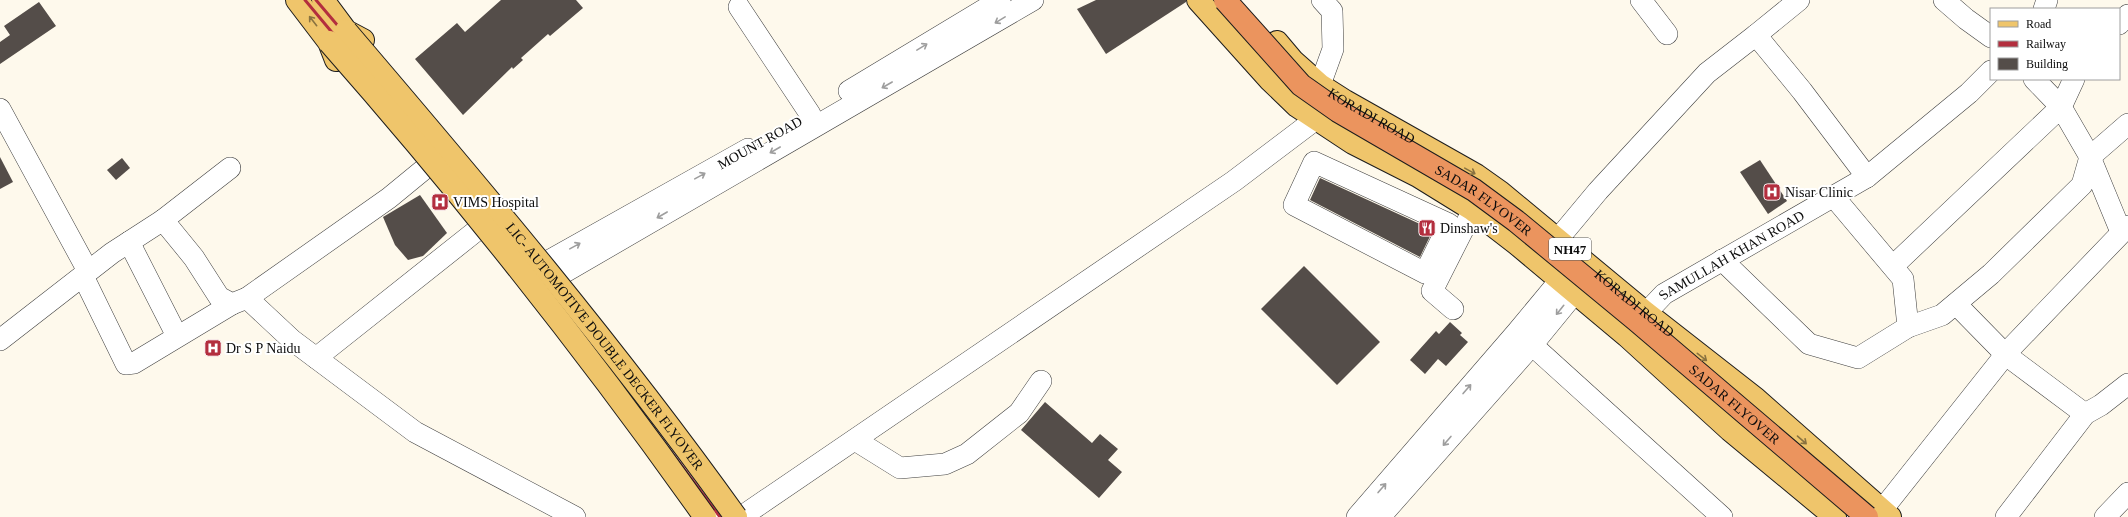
<svg xmlns="http://www.w3.org/2000/svg" width="2128" height="517" font-family="'Times New Roman',serif">
  <style>
    .building { fill: #544d49 }
    .lines { fill: none; stroke-linecap: round; stroke-linejoin: round }
    .minor-casing { stroke: #3f3f3f; stroke-width: 22 }
    .major-casing { stroke: #1d1d1d; stroke-width: 24 }
    .minor { stroke: #fff; stroke-width: 21 }
    .major { stroke: #efc56b; stroke-width: 22 }
    .rail { stroke: #b32e3e; stroke-width: 3 }
    .major-bridge-casing { stroke: #1d1d1d; stroke-width: 24; stroke-linecap: butt }
    .highway-bridge-casing { stroke: #1d1d1d; stroke-width: 24; stroke-linecap: butt }
    .major-bridge { stroke: #efc56b; stroke-width: 22 }
    .highway-bridge { stroke: #eb945e; stroke-width: 22 }
    .oneway { stroke: #9e9e9e }
    .oneway2 { stroke: #897240 }
    .labels { text-anchor: middle; dominant-baseline: central; stroke-width: 4; stroke-linejoin: round; paint-order: stroke }
    .shield { fill: #fff; stroke: #555; stroke-width: 1 }
    .shield-label { font-size: 13px; font-weight: bold; fill: #0c0c0c }
    .street-label { font-size: 14px; fill: #0c0c0c; stroke: #fff }
    .poi-label { font-size: 14px; fill: #0c0c0c; stroke: #fff; text-anchor: start }
  </style>
  <rect width="100%" height="100%" fill="#fef9ec"/>
  <g class="building">
    <polygon points="501,0 576,0 583,8 550,36 548,34 521,58 523,60 513,69 512,67 463,115 415,59 457,23 465,32"/>
    <polygon points="1096,0 1186,0 1186,2 1106,54 1077,9"/>
    <polygon points="39,2 56,26 0,64 0,42 10,35 4,26"/>
    <polygon points="0,157 13,182 0,189"/>
    <polygon points="122,158 130,168 116,180 107,170"/>
    <polygon points="1760,160 1787,201 1768,214 1740,172"/>
    <polygon points="1320,178 1433,230 1420,257 1310,200"/>
    <polygon points="420,195 447,233 423,256 408,260 395,245 383,217"/>
    <polygon points="1304,266 1380,342 1337,385 1261,309"/>
    <polygon points="1450,322 1462,333 1460,335 1468,342 1446,366 1438,359 1425,374 1410,360 1436,331 1439,334"/>
    <polygon points="1045,402 1092,443 1100,434 1118,449 1108,460 1122,472 1099,498 1021,430"/>
  </g>
  <g class="lines">
    <defs>
      <g id="minor">
        <polyline points="1641,0 1667,34"/>
        <polyline points="1944,0 1966,19 1991,37"/>
        <polyline points="739,7 810,114"/>
        <polyline points="2044,9 2047,0"/>
        <polyline points="2119,24 2128,15"/>
        <polyline points="1756,35 1799,0"/>
        <polyline points="2034,79 2061,107 2074,79"/>
        <polyline points="1320,85 1333,49 1332,11 1322,0"/>
        <polyline points="849,91 1000,0"/>
        <polyline points="0,109 88,271"/>
        <polygon points="1314,162 1449,224 1425,273 1294,205"/>
        <polyline points="1834,197 1903,279 1908,327"/>
        <polyline points="163,220 230,168"/>
        <polyline points="1558,239 1598,191 1707,73 1756,35 1802,91 1867,177"/>
        <polyline points="129,242 177,336"/>
        <polyline points="1722,260 1809,344 1858,358 1908,327 1942,315 1991,274 2082,185 2090,157 2121,232"/>
        <polyline points="1893,266 2061,107 2090,157 2128,124"/>
        <polyline points="527,273 748,149"/>
        <polyline points="83,276 126,364 134,363 232,304"/>
        <polyline points="539,287 1033,0"/>
        <polyline points="247,298 292,340 415,432 575,517"/>
        <polyline points="1956,304 2006,355 2085,414"/>
        <polyline points="1453,309 1432,291 1473,210"/>
        <path id="s1" d="M1646,313L1664,294L1867,177L1969,93L1991,71"/>
        <polyline points="1521,335 1722,517"/>
        <polyline points="0,340 112,253 163,220 194,258 219,297 232,304 247,298 389,198 428,166"/>
        <polyline points="316,358 476,231"/>
        <polyline points="855,440 900,468 945,464 967,454 1019,413 1041,381"/>
        <polyline points="1882,510 2009,350 2128,226"/>
        <polyline points="741,517 1234,181 1316,119"/>
        <polyline points="1357,517 1517,332 1571,267"/>
        <polyline points="1380,517 1532,345 1586,279"/>
        <polyline points="2006,517 2085,414 2101,405 2128,384"/>
        <polyline points="2105,517 2128,493"/>
      </g>
      <g id="major">
        <polyline points="297,0 329,42 336,60"/>
        <polyline points="323,0 346,31 363,40"/>
        <polyline points="1198,0 1269,79 1297,106 1353,143 1418,176 1473,210 1517,244 1627,336 1730,430 1835,517"/>
        <path id="s2" d="M1277,42L1293,61L1320,85L1345,101L1476,175L1500,192L1646,313L1756,399L1890,517"/>
      </g>
    </defs>
    <use href="#minor" class="minor-casing"/>
    <use href="#major" class="major-casing"/>
    <use href="#minor" class="minor"/>
    <use href="#major" class="major"/>
    <g class="rail">
      <polyline points="305,0 576,325 720,517"/>
      <polyline points="316,0 406,106 583,320 731,517"/>
    </g>
    <defs>
      <g id="major-bridge">
        <path id="s3" d="M346,31C481,189 615,348 736,517"/>
        <path d="M329,42C462,193 588,352 705,517"/>
      </g>
      <g id="highway-bridge">
        <path id="s4" d="M1225,0L1301,85L1338,111L1474,190L1516,221L1636,320L1867,517"/>
      </g>
    </defs>
    <use href="#major-bridge" class="major-bridge-casing"/>
    <use href="#highway-bridge" class="highway-bridge-casing"/>
    <use href="#major-bridge" class="major-bridge"/>
    <use href="#highway-bridge" class="highway-bridge"/>
  </g>
  <defs><path id="oneway-shaft" d="M-6 0H5M1.5-3L5.5 0L1.5 3" fill="none" stroke-width="1.6" stroke-linecap="round" stroke-linejoin="round"/></defs>
  <g class="oneway">
    <use href="#oneway-shaft" transform="translate(1000 20) rotate(149)"/>
    <use href="#oneway-shaft" transform="translate(922 47) rotate(-31)"/>
    <use href="#oneway-shaft" transform="translate(887 85) rotate(150)"/>
    <use href="#oneway-shaft" transform="translate(775 150) rotate(150)"/>
    <use href="#oneway-shaft" transform="translate(700 176) rotate(-29)"/>
    <use href="#oneway-shaft" transform="translate(662 215) rotate(150)"/>
    <use href="#oneway-shaft" transform="translate(575 246) rotate(-29)"/>
    <use href="#oneway-shaft" transform="translate(1560 310) rotate(129)"/>
    <use href="#oneway-shaft" transform="translate(1467 389) rotate(-49)"/>
    <use href="#oneway-shaft" transform="translate(1447 441) rotate(131)"/>
    <use href="#oneway-shaft" transform="translate(1382 488) rotate(-49)"/>
  </g>
  <g class="oneway2">
    <use href="#oneway-shaft" transform="translate(313 21) rotate(-128)"/>
    <use href="#oneway-shaft" transform="translate(1470 171) rotate(29)"/>
    <use href="#oneway-shaft" transform="translate(1702 357) rotate(38)"/>
    <use href="#oneway-shaft" transform="translate(1802 440) rotate(41)"/>
  </g>
  <defs>
    <symbol id="hospital-square" viewBox="-11 -11 22 22"><rect x="-9" y="-9" width="18" height="18" rx="4" fill="#b32e3e" stroke="#fff"/><path d="M-5-5h3v3.5h4V-5h3V5h-3V1.5h-4V5h-3Z" fill="#fff"/></symbol>
    <symbol id="restaurant-square" viewBox="-11 -11 22 22"><rect x="-9" y="-9" width="18" height="18" rx="4" fill="#b32e3e" stroke="#fff"/><path d="M-5-6h1v4h1v-4h1v4h1v-4h1v5L-1.5 .5V6h-2V.5L-5-1ZM5-6V6H3V1.5H1.5Q1.5-4 5-6Z" fill="#fff"/></symbol>
  </defs>
  <g fill-rule="evenodd">
    <use href="#hospital-square" x="1762" y="182" width="20" height="20"/>
    <use href="#hospital-square" x="430" y="192" width="20" height="20"/>
    <use href="#restaurant-square" x="1417" y="218" width="20" height="20"/>
    <use href="#hospital-square" x="203" y="338" width="20" height="20"/>
  </g>
  <g class="labels">
    <rect class="shield" x="1549" y="238" width="42" height="22" rx="3"/>
    <g class="shield-label">
      <text x="1570" y="249">NH47</text>
    </g>
    <g class="street-label">
      <text stroke="none"><textPath href="#s2" startOffset="121">KORADI ROAD</textPath></text>
      <text transform="translate(760 143) rotate(-29)">MOUNT ROAD</text>
      <text stroke="none"><textPath href="#s4" startOffset="330">SADAR FLYOVER</textPath></text>
      <text stroke="none"><textPath href="#s1" startOffset="104">SAMULLAH KHAN ROAD</textPath></text>
      <text stroke="none"><textPath href="#s2" startOffset="445">KORADI ROAD</textPath></text>
      <text stroke="none"><textPath href="#s3" startOffset="408">LIC- AUTOMOTIVE DOUBLE DECKER FLYOVER</textPath></text>
      <text stroke="none"><textPath href="#s4" startOffset="654">SADAR FLYOVER</textPath></text>
    </g>
    <g class="poi-label">
      <text x="1785" y="192">Nisar Clinic</text>
      <text x="453" y="202">VIMS Hospital</text>
      <text x="1440" y="228">Dinshaw's</text>
      <text x="226" y="348">Dr S P Naidu</text>
    </g>
  </g>
  <rect x="1990" y="8" width="130" height="72" fill="#ffffff" stroke="#9e9e9e"/>
  <rect x="1998" y="21" width="20" height="6" fill="#efc56b" stroke="#9e9e9e"/>
  <text x="2026" y="28" font-size="12" fill="#0c0c0c">Road</text>
  <rect x="1998" y="41" width="20" height="6" fill="#b32e3e" stroke="#9e9e9e"/>
  <text x="2026" y="48" font-size="12" fill="#0c0c0c">Railway</text>
  <rect x="1998" y="58" width="20" height="12" fill="#544d49" stroke="#9e9e9e"/>
  <text x="2026" y="68" font-size="12" fill="#0c0c0c">Building</text>
</svg>
